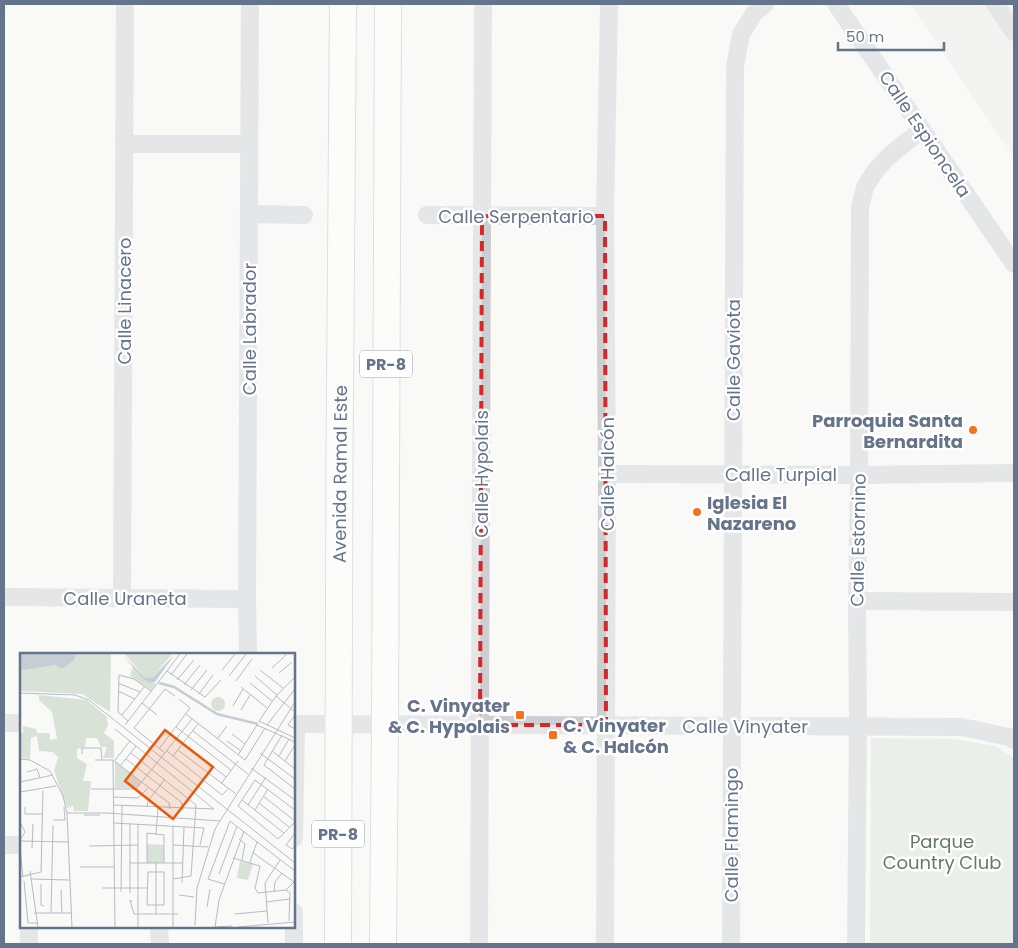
<svg xmlns="http://www.w3.org/2000/svg" width="1018" height="948" font-family="Poppins,sans-serif">
  <style>
    .built { fill: #eaeaea }
    .green { fill: #d9e2d7 }
    .lines { fill: none; stroke-linecap: round; stroke-linejoin: round }
    .primary-casing { stroke: #bcbfc4; stroke-width: 28 }
    .street { stroke: #ccced2; stroke-width: 18 }
    .primary { stroke: #fff; stroke-width: 26 }
    .marked { fill: none; stroke: #d62828; stroke-width: 4; stroke-dasharray: 10 6; stroke-linejoin: round }
    .poi-dot { fill: #f5711b; stroke: #fff; stroke-width: 2 }
    .labels { text-anchor: middle; dominant-baseline: central; stroke-width: 5; stroke-linejoin: round; paint-order: stroke }
    .shield { fill: #fff; stroke: #939eae; stroke-width: 1 }
    .shield-label { font-size: 16px; font-weight: bold; fill: #65748b }
    .street-label { font-size: 18px; fill: #65748b; stroke: #fff }
    .poi-label { font-size: 18px; font-weight: bold; fill: #65748b; stroke: #fff; text-anchor: end }
    .park-label { font-size: 18px; fill: #627b61; stroke: #fff }
    .inset-river { fill: none; stroke: #c5ced5; stroke-width: 2.5 }
    .inset-road { fill: none; stroke: #b5bcc6; stroke-width: 1 }
    .view { fill: #e8590c; fill-opacity: 0.15; stroke: #e8590c; stroke-width: 2.5 }
    .inset-edge { fill: none; stroke: #65748b; stroke-width: 2.5 }
  </style>
  <rect width="100%" height="100%" fill="#f9f9f7"/>
  <polygon class="built" points="910,4 1014,4 1014,157"/>
  <polygon class="green" points="871,738 955,739 995,746 1014,758 1014,944 870,944"/>
  <g class="lines">
    <defs>
      <g id="primary">
        <path id="s1" d="M338,944C337,631 341,317 343,4"/>
        <polyline points="383,944 385,724 388,4"/>
      </g>
    </defs>
    <use href="#primary" class="primary-casing"/>
    <g class="street">
      <polyline points="836,4 1014,264"/>
      <polyline points="995,4 1014,32"/>
      <polyline points="125,144 249,144"/>
      <polyline points="250,214 304,215"/>
      <polyline points="427,215 605,216"/>
      <polyline points="607,474 859,475 1014,473"/>
      <polyline points="4,597 247,599"/>
      <polyline points="122,598 125,4"/>
      <polyline points="857,601 1014,602"/>
      <polyline points="248,654 247,599 250,4"/>
      <polyline points="4,723 21,723"/>
      <polyline points="294,724 962,727 1009,737 1014,740"/>
      <polyline points="294,838 296,724"/>
      <polyline points="4,845 21,845"/>
      <polyline points="294,912 294,944"/>
      <polyline points="29,927 29,944"/>
      <polyline points="159,927 160,944"/>
      <polyline points="479,944 483,4"/>
      <polyline points="605,944 607,474 605,216 609,4"/>
      <polyline points="731,944 735,67 741,34 755,12 765,4"/>
      <path d="M856,944L858,726L857,601L859,475L860,207C862,201 863,194 865,188C877,162 900,147 922,130"/>
    </g>
    <use href="#primary" class="primary"/>
  </g>
  <path d="M0 0H1018V948H0ZM482,216H605L606,725H480Z" fill="#f9f9f7" fill-opacity=".55" fill-rule="evenodd"/>
  <path class="marked" d="M482,216H605L606,725H480Z"/>
  <g class="poi-dot">
    <circle cx="973" cy="430" r="5"/>
    <circle cx="697" cy="512" r="5"/>
    <rect x="515" y="710" width="10" height="10" rx="2.5"/>
    <rect x="548" y="730" width="10" height="10" rx="2.5"/>
  </g>
  <g class="labels">
    <g class="shield">
      <rect x="360" y="350.5" width="52" height="27" rx="4"/>
      <rect x="312" y="820.5" width="52" height="27" rx="4"/>
    </g>
    <g class="shield-label">
      <text x="386" y="364">PR-8</text>
      <text x="338" y="834">PR-8</text>
    </g>
    <g class="street-label">
      <text transform="translate(925 134) rotate(56)">Calle Espioncela</text>
      <text x="516" y="216">Calle Serpentario</text>
      <text transform="translate(124 301) rotate(-90)">Calle Linacero</text>
      <text transform="translate(249 329) rotate(-90)">Calle Labrador</text>
      <text transform="translate(733 360) rotate(-90)">Calle Gaviota</text>
      <text stroke="none"><textPath href="#s1" startOffset="470">Avenida Ramal Este</textPath></text>
      <text transform="translate(481 474) rotate(-90)">Calle Hypolais</text>
      <text transform="translate(607 474) rotate(-90)">Calle Halcón</text>
      <text x="781" y="474">Calle Turpial</text>
      <text transform="translate(858 540) rotate(-89)">Calle Estornino</text>
      <text x="125" y="598">Calle Uraneta</text>
      <text x="745" y="726">Calle Vinyater</text>
      <text transform="translate(731 835) rotate(-90)">Calle Flamingo</text>
    </g>
    <g class="poi-label">
      <text x="963" y="420">Parroquia Santa<tspan x="963" dy="21">Bernardita</tspan></text>
      <text x="707" y="502" text-anchor="start">Iglesia El<tspan x="707" dy="21">Nazareno</tspan></text>
      <text x="510" y="705">C. Vinyater<tspan x="510" dy="21">&amp; C. Hypolais</tspan></text>
      <text x="563" y="725" text-anchor="start">C. Vinyater<tspan x="563" dy="21">&amp; C. Halcón</tspan></text>
    </g>
    <g class="park-label">
      <text x="942" y="841">Parque<tspan x="942" dy="21">Country Club</tspan></text>
    </g>
  </g>
  <g transform="translate(20 653)">
    <rect width="275" height="275" fill="#f9f9f7"/>
    <path d="M56,1H91L90,59L62,41L0,38V16L35,12L42,16L54,8ZM105,1H152L132,25L124,24ZM113,12L123,26L136,31L131,37L110,23ZM19,42L67,47L87,64L88,72L84,80L94,88V105H83L87,94H81L77,85H66L65,94L57,96V105L67,111L63,128H71L68,158H54L53,153L47,155L34,118L38,104L33,99L19,98L17,83L11,85L10,106L0,105V80H3V73L16,76L17,80H30V87L37,86L32,59L19,47ZM191 51a7 7 0 1 1 14 0a7 7 0 1 1-14 0ZM95,108L121,129L116,135H95ZM127,191L144,192V210H127ZM220,208L233,211L228,227L217,225Z" fill="#d9e2d7"/>
    <path d="M0,1H56L54,8L42,16L35,12L3,17L0,16ZM102,1L124,24L132,25L155,1L135,29L130,30L123,26Z" fill="#c5ced5"/>
    <path class="inset-river" d="M139,30L154,34L197,61L238,71"/>
    <path class="inset-road" d="M252,15L266,2M202,17L215,1M240,17L263,35M147,18L185,44L201,27M259,20L272,9M151,22L167,1M209,23L226,1M235,23L257,42M275,24L256,43L239,68L275,85M157,27L174,7M216,28L232,6M98,30L120,39M230,30L252,48M164,32L180,12M221,34L247,55M171,37L187,17M98,38L115,46M0,40L55,42L69,47L275,210M179,41L193,22M256,43L275,59M0,48V66M122,50L137,62M213,53L223,36M221,57L230,42M166,61L225,107L245,75M102,62L125,33M275,62L268,72L275,76M108,68L98,59L99,22L114,26L131,38M105,72L160,1M247,72L275,36M156,74L211,117M173,78L228,121M212,81L225,91M262,82L244,112L275,136M197,86L207,73M207,88L221,98M163,90L206,124M139,96L170,55L159,46M158,97L216,141M147,98L202,142L208,136M252,98L275,116M111,100L176,152L171,223L153,226M145,100L114,75L145,36L155,43M240,100L275,126M62,101V95H81L82,107M218,102L237,72L275,89M153,103L178,71M259,103L269,86M0,106L10,107L30,118L43,143L47,160L52,274M106,106L161,149L163,157M75,107H93M93,107L95,274M93,107L149,150L150,156M95,107L110,88M265,108L275,92M101,112L116,93M231,115L275,147M7,119L17,116L20,125M0,129L33,122M201,131L218,108M71,136H116L172,66M0,139L36,133M243,143L275,168M94,144L118,145L129,134M222,147L264,180M239,150L269,174M94,152L194,156L95,76M228,152L246,124M5,154V161H23M127,154L128,148L145,126M235,157L248,136M275,157L235,127L218,153L258,186L275,169M47,160H87L200,168M64,162H80M33,167H45L44,154M0,169L5,179L0,187M94,170L184,175L180,192M110,171V240M118,171V274M153,173V274M275,180L266,192L272,196L275,192M136,181L138,155M219,186L225,191L222,207M0,188L48,189M153,192L188,194M69,193L118,192M12,195L13,171M0,196L3,224M232,199L274,229L266,237M213,205L240,213L235,235L238,240L266,237M230,209L237,189M110,210H163M127,210V180L144,182V210M136,210V261M60,214H94M10,218L18,274M128,219H144V252H127ZM199,221L217,173M0,224L21,219L23,138M11,226L49,227M4,228L8,270H17M162,230L164,174M21,231V252L24,253M204,231L188,226L210,168L275,218M82,235H127M41,237L42,260M266,237L270,240L269,268M101,239L102,153M254,239L255,229L262,220M159,242L174,244M112,249L110,247L114,261H158M246,249L270,246M187,254L190,236M14,260H52M31,260L33,172M215,261L247,258M248,270L245,230L260,207M175,272L177,235L195,176L275,49M195,274L199,247L224,178M195,274L212,273M218,274L275,269"/>
    <path class="view" d="M145,77L193,114L153,166L105,128Z"/>
    <rect width="275" height="275" class="inset-edge"/>
  </g>
  <rect width="1018" height="948" fill="none" stroke="#65748b" stroke-width="10"/>
  <path d="M838 42v8h106v-8" fill="none" stroke="#65748b" stroke-width="2.5"/>
  <text x="846" y="42" font-size="15" fill="#65748b" stroke="#ffffff" stroke-width="4" paint-order="stroke">50 m</text>
</svg>
